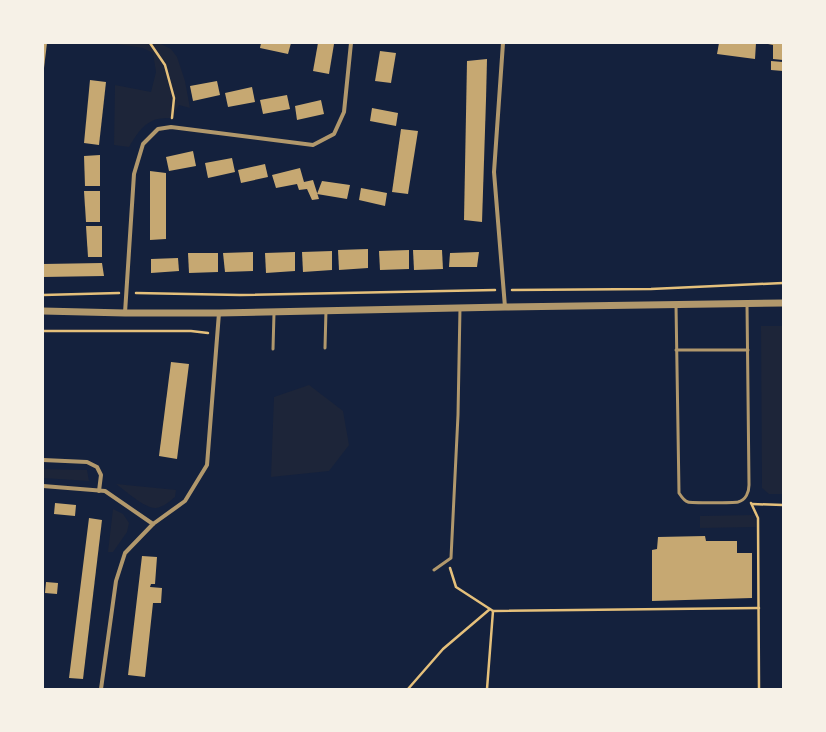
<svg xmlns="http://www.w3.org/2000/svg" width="826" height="732" font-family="'Varela Round',sans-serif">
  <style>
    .green { fill: #1d2539 }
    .building { fill: #c6a872 }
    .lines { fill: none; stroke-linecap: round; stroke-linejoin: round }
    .path { stroke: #e5c07b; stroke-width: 2.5 }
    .service { stroke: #b1986c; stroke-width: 3 }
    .minor { stroke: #b1986c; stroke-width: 4 }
    .tertiary { stroke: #b1986c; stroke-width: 7 }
  </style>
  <rect width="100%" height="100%" fill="#14213d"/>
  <g class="green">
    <path d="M110,43H159L171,49L177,57L185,81L190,108L179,105L172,118C165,118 158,118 152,121C141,126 135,137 129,147L114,145L115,85L151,92L156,72L153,53L143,48Z"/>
    <polygon points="761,326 783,326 783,494 769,494 762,488"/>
    <polygon points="309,385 343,411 349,445 329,471 271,477 274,397"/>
    <polygon points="43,469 87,470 89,481 43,478"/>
    <path d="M116,484L176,490L175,497C169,502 163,507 156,508C145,509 125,490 116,484Z"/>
    <polygon points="113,509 123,514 129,523 127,532 113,552 108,552"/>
    <polygon points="755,515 756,527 700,528 700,516"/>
  </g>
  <g class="building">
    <polygon points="43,43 47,43 44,68 43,68"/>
    <polygon points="261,43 291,43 288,54 260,48"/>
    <polygon points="318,43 327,43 334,44 329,74 313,71"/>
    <polygon points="719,43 756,43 755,59 717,54"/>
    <polygon points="768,43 783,43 783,60 773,59 773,45 768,44"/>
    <polygon points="380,51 396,53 391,83 375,81"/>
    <polygon points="487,59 486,100 482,222 464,220 467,61"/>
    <polygon points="771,61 783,62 783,71 771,70"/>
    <polygon points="90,80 106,82 99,145 84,143"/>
    <polygon points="217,81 220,95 193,101 190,86"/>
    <polygon points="252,87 255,102 228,107 225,93"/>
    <polygon points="287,95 290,109 263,114 260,100"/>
    <polygon points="321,100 324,114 297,120 295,106"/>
    <polygon points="372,108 398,113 396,126 370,121"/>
    <polygon points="401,129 418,131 408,194 392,192"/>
    <polygon points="193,151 196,166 169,171 166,157"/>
    <polygon points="100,155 100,186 85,186 84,156"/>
    <polygon points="232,158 235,172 208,178 205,163"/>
    <polygon points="265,164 268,177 241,183 238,170"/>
    <polygon points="300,168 304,182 313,180 319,199 312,200 307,189 299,190 297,184 276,188 272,175"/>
    <polygon points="150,171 166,173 166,239 150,240"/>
    <polygon points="322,181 350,185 347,199 317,194"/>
    <polygon points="361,188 387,193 385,206 359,200"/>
    <polygon points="84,191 100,191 100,222 86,222"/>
    <polygon points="86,226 102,226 102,257 88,257"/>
    <polygon points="368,249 368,268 339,270 338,250"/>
    <polygon points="409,250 409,269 380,270 379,251"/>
    <polygon points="413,250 442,250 443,269 414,270"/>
    <polygon points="332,251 332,270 303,272 302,252"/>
    <polygon points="253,252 253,271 225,272 223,253"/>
    <polygon points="295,252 295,271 266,273 265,253"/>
    <polygon points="479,252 477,267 449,267 450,253"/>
    <polygon points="188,253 218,253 218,272 189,273"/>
    <polygon points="178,258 179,271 151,273 151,259"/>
    <polygon points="102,263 104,276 43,277 43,264"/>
    <polygon points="171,362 189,364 177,459 159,456"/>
    <polygon points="55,503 76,505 75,516 54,514"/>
    <polygon points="89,518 102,520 83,679 69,678"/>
    <polygon points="705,536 706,541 737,541 737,553 752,553 752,598 652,601 652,550 657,549 658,537"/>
    <polygon points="142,556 157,557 155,584 151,584 150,587 162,588 161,603 153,603 145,677 128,675"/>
    <polygon points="46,582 58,583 57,594 45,593"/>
  </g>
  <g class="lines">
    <g class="path">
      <polyline points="150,43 165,65 174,98 172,118"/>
      <polyline points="512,290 651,289 783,283"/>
      <polyline points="136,293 240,295 495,290"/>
      <polyline points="43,295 119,293"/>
      <polyline points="43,331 191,331 208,333"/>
      <polyline points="751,503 758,518 759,689"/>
      <polyline points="752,504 783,505"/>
      <polyline points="450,568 456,587 493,611 759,608"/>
      <polyline points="408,689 443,649 490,609"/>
      <polyline points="487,689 493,611"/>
    </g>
    <g class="service">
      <path d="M676,305L679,493C681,496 684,501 688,502C691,503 733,503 738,502C746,500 749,492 749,485L747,304"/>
      <polyline points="325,348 326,310"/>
      <polyline points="273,349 274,313"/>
      <polyline points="676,350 748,350"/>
      <polyline points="434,570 451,558 458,415 460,308"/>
    </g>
    <g class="minor">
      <polyline points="503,43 494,172 505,307"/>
      <polyline points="125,313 134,174 143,144 158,129 171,127 313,145 334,134 344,112 351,43"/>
      <polyline points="43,460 87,462 97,467 101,475 99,491"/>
      <polyline points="43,486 105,491 153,524"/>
      <polyline points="101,689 116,581 125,553 153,524 185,501 207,465 219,313"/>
    </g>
    <polyline class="tertiary" points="43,311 125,313 219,313 505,307 783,303"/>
  </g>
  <rect width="826" height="732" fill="none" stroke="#f6f1e7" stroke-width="88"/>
</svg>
